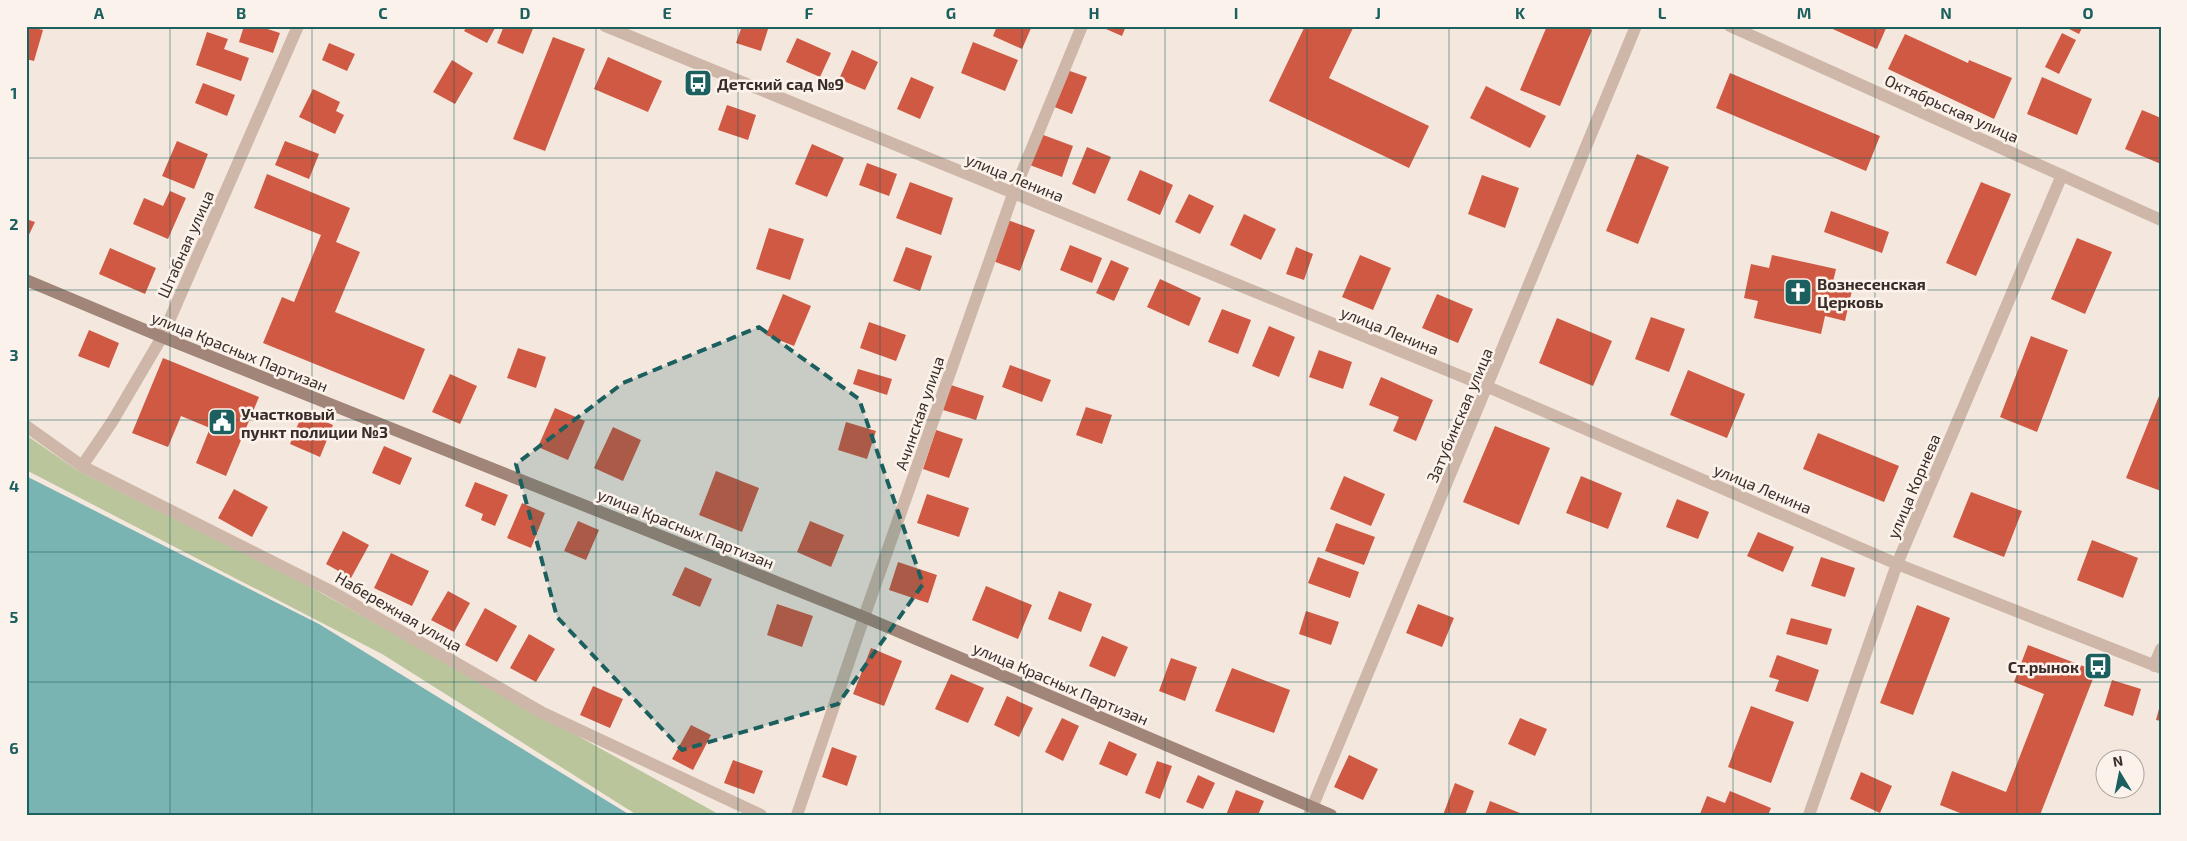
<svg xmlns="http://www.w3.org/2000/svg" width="2187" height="841" viewBox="0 0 2187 841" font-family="'Exo 2',sans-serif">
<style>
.green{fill:#bac59c}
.water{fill:#7ab4b2}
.building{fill:#cf5942}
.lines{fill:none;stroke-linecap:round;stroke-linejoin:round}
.street{stroke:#ceb7a8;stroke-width:12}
.secondary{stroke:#a28579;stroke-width:12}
.marked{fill:#1b605f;fill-opacity:0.2;stroke:#1b605f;stroke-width:4;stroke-dasharray:10 6;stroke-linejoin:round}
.grid{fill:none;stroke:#1b605f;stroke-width:1;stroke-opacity:0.55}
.labels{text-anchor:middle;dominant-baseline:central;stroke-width:5;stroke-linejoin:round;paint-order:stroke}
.poi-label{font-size:16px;font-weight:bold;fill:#3a2d29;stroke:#fbf3eb;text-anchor:start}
.street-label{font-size:16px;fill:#3a2d29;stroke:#fbf3eb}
.neatline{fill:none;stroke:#1b605f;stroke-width:2}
.grid-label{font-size:16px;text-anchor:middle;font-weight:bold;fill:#1b605f}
</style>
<rect width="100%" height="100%" fill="#f4e8de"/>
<path class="green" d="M26,435l51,35 219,109 424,236h-83l-255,-161 -356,-184z"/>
<path class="water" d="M26,476l293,148 311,191h-604z"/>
<path class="building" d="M26,26l17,4 -9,31 -8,-2z
M244,26h14l22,7 -7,20 -34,-11z
M467,26h29l-9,17 -23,-12z
M504,26h30l-11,28 -26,-11z
M742,26h27l-8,25 -25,-8z
M997,26h35l-10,23 -29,-13z
M1099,26h27l-4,10z
M1305,26h49l-25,52 100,48 -20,42 -140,-67z
M1547,26h35l10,4 -32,76 -40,-16z
M1826,26h61l-10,23z
M2068,26h15l-4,8 -12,-6z
M207,32l21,7 -4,10 25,9 -8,23 -45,-16z
M2062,33l14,7 -17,34 -14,-7z
M1905,34l63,29 1,-3 43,18 -18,41 -106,-50z
M553,37l32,12 -40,102 -32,-12z
M797,38l34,15 -11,24 -34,-15z
M973,42l45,18 -13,31 -44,-18z
M329,43l26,11 -8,17 -25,-11z
M852,50l26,12 -13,28 -26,-11z
M608,57l54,24 -14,31 -54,-23z
M452,60l21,13 -18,31 -22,-12z
M1067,70l20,7 -15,37 -20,-8z
M1730,73l150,63 -14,35 -150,-63z
M911,77l23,10 -14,32 -23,-10z
M2042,77l50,22 -15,36 -50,-21z
M203,83l32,12 -8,21 -32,-13z
M1486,86l60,30 -16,32 -60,-30z
M313,89l27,13 -4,9 8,4 -9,19 -36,-17z
M727,105l29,10 -8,25 -30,-10z
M2142,110l19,8v46l-36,-15z
M1038,133l35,13 -11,31 -35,-13z
M177,141l31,13 -14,35 -32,-13z
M285,141l34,13 -10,25 -34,-14z
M812,144l32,14 -17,39 -32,-13z
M1087,147l24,10 -16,37 -23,-10z
M1637,154l32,13 -31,77 -32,-13z
M867,163l30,11 -8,22 -30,-11z
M1140,170l33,15 -13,30 -33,-15z
M267,174l83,34 -14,34 24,10 -25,60 90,37 -21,51 -141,-57 19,-46 12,5 27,-67 -67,-27z
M1482,175l37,13 -14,40 -37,-14z
M910,182l43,16 -12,37 -45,-17z
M1981,182l30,12 -35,82 -30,-13z
M170,191l16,7 -18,41 -35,-15 11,-26 19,8z
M1189,194l25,12 -14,28 -25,-12z
M1831,211l58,21 -7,21 -58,-21z
M1244,214l32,15 -15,31 -31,-15z
M26,219l9,3 -9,19z
M1005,219l30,11 -15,41 -30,-11z
M769,228l35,11 -14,41 -34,-11z
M2077,238l35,14 -27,62 -34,-15z
M1070,245l32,13 -10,25 -32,-13z
M906,247l26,9 -12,35 -27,-10z
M1296,247l17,7 -9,26 -18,-6z
M110,248l46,20 -11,26 -46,-20z
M1360,255l31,13 -18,42 -31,-13z
M1772,255l64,14 -3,13 20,4 -8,35 -20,-5 -4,18 -67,-16 4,-17 -14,-3 7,-34 18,4z
M1111,260l18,8 -15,33 -18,-8z
M1160,279l41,19 -12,28 -42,-19z
M783,294l28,12 -17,40 -28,-11z
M1437,294l36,15 -15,34 -36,-15z
M1222,309l29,11 -13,34 -30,-12z
M1651,317l34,12 -16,43 -34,-13z
M1557,318l55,23 -19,45 -54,-23z
M869,322l37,13 -10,26 -36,-13z
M1269,326l26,11 -16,40 -27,-11z
M89,330l30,13 -10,25 -31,-12z
M2031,336l37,14 -31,82 -37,-15z
M518,348l28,9 -10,31 -29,-10z
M1319,350l33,12 -9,27 -34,-12z
M163,358l96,39 -33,79 -30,-13 14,-35 -29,-12 -13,31 -36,-14z
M1010,365l41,15 -9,22 -40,-15z
M858,369l34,10 -5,16 -34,-11z
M1688,370l57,24 -18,44 -57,-23z
M450,374l27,12 -17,38 -28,-12z
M1381,377l52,23 -17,41 -23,-10 6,-14 -30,-12z
M951,385l33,11 -8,24 -33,-10z
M2161,391v100l-35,-13z
M1086,407l26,8 -10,29 -26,-9z
M555,408l30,13 -17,39 -30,-13z
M303,412l30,13 -13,32 -30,-13z
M846,422l30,9 -9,28 -29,-9z
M1495,426l55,22 -31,77 -56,-23z
M613,427l28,13 -18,41 -29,-13z
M936,430l27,9 -14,39 -26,-9z
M1818,433l81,33 -15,36 -81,-33z
M384,446l28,12 -12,27 -28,-12z
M716,471l43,17 -17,44 -43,-17z
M1344,476l41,18 -14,32 -41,-17z
M1581,476l41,17 -14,36 -42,-16z
M475,482l33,13 -13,31 -14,-6 2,-6 -18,-8z
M234,489l34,18 -16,30 -34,-19z
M1971,492l51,19 -18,46 -51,-20z
M927,494l42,14 -10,29 -42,-14z
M1677,499l32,13 -11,27 -32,-12z
M522,503l23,10 -14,35 -24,-10z
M578,521l21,9 -13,30 -22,-9z
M810,521l34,14 -13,32 -34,-15z
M1336,523l39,14 -11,28 -39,-14z
M343,531l26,14 -18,33 -25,-14z
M1758,532l36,15 -11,25 -36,-16z
M2092,540l46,18 -15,40 -46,-18z
M391,553l38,18 -17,35 -38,-18z
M1318,557l41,15 -9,26 -42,-15z
M1821,557l34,11 -10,29 -34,-11z
M898,562l39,13 -9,28 -39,-13z
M685,567l27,12 -12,28 -28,-12z
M986,586l46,19 -14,34 -46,-19z
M448,591l22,12 -16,29 -23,-12z
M1059,591l33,13 -11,28 -33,-13z
M777,604l36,12 -11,31 -35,-12z
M1418,604l36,14 -12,29 -36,-14z
M1917,605l33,13 -37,97 -33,-12z
M485,608l32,18 -20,36 -32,-17z
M1306,611l33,11 -8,23 -32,-11z
M1791,618l41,11 -5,16 -41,-11z
M529,634l26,15 -19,33 -26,-14z
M1102,636l26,11 -13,30 -26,-11z
M2028,645l68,26 -56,144h-75l-25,-10 12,-34 54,21 38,-98 -30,-12z
M871,648l31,13 -18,45 -31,-12z
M1777,655l42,15 -11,32 -33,-11 4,-11 -10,-3z
M1171,658l26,9 -12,34 -26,-10z
M1232,668l58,22 -16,43 -59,-22z
M951,674l33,14 -16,35 -33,-14z
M2112,680l29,9 -8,27 -29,-10z
M593,686l30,13 -13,29 -30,-13z
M1007,696l26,12 -14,29 -25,-12z
M2160,705h1v16l-5,-1z
M1751,706l43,16 -23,61 -43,-16z
M1062,718l17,8 -16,35 -18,-9z
M1520,718l27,11 -12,27 -27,-12z
M691,725l20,10 -18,35 -21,-11z
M1109,741l28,13 -10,22 -28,-12z
M832,747l25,9 -10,30 -25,-9z
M1349,755l29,14 -15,31 -29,-13z
M733,760l30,11 -9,23 -30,-11z
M1157,761l15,5 -12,33 -15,-6z
M1861,772l31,14 -12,27 -30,-14z
M1198,775l17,8 -12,26 -17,-7z
M1455,783l19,8 -9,24h-22z
M1236,790l28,11 -6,14h-32z
M1730,791l41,17 -3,7 -68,-1 7,-18 18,7z
M1490,801l30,12v2h-35z"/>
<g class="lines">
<path class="street" d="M605,26l883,361 409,177 264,104
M1730,26l431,194
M26,426l56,40 247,124 214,123 218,102
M82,466l30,-44 50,-85 136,-311
M2154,666l7,-17
M797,815l67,-198 149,-423 69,-168
M1309,815l327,-789
M1809,815l88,-251 165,-389"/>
<path class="secondary" d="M26,280l136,57 702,280 467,198"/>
</g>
<path class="marked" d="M759,327l100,72 64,185 -85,120 -156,46 -125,-133 -41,-153 107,-81z"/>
<path class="grid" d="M170,26v789M312,26v789M454,26v789M596,26v789M738,26v789M880,26v789M1022,26v789M1165,26v789M1307,26v789M1449,26v789M1591,26v789M1733,26v789M1875,26v789M2017,26v789M26,158h2135M26,290h2135M26,420h2135M26,552h2135M26,682h2135"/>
<defs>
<symbol id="bus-square" viewBox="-11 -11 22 22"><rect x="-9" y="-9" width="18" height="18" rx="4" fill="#1b605f" stroke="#fbf3eb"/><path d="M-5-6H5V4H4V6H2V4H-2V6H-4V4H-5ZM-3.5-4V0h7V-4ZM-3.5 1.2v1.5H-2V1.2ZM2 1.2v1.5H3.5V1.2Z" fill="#fff"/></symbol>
<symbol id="church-square" viewBox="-11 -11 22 22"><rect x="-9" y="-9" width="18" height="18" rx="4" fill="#1b605f" stroke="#fbf3eb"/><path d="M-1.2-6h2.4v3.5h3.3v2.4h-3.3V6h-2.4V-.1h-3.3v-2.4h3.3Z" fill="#fff"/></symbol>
<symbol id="civic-square" viewBox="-11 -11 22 22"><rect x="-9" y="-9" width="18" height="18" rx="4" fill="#1b605f" stroke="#fbf3eb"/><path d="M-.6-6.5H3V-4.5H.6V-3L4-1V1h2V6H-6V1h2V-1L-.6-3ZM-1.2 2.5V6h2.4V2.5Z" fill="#fff"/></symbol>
</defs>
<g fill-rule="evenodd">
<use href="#bus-square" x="682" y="67" width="32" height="32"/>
<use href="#church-square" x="1782" y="276" width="32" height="32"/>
<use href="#civic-square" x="206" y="406" width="32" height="32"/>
<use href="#bus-square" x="2082" y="650" width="32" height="32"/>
</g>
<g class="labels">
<g class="poi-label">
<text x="717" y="83">Детский сад №9</text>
<text x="1817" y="283">Вознесенская<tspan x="1817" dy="18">Церковь</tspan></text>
<text x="241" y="413">Участковый<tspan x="241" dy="18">пункт полиции №3</tspan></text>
<text x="2079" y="666" text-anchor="end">Ст.рынок</text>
</g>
<g class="street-label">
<text transform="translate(1952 108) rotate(24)">Октябрьская улица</text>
<text transform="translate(1015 177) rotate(22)">улица Ленина</text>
<text transform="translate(185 244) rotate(-66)">Штабная улица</text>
<text transform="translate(1390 330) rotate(22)">улица Ленина</text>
<text transform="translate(240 351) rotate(22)">улица Красных Партизан</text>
<text transform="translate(919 413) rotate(-71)">Ачинская улица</text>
<text transform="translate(1459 415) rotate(-67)">Затубинская улица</text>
<text transform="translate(1913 486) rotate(-67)">улица Корнева</text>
<text transform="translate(1763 488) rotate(23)">улица Ленина</text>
<text transform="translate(686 528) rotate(22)">улица Красных Партизан</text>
<text transform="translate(399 611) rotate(30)">Набережная улица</text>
<text transform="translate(1061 683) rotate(23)">улица Красных Партизан</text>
</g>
</g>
<rect width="2187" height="841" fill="none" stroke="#fbf3eb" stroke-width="55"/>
<g transform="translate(2120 774) rotate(350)"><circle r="24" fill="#fbf3eb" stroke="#aea49d"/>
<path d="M0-4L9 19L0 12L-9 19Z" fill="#1b605f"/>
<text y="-8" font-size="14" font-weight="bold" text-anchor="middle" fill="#3a2d29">N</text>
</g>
<rect x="28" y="28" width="2132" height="786" class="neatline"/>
<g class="grid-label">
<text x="99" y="19">A</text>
<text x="241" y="19">B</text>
<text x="383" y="19">C</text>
<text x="525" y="19">D</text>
<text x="667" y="19">E</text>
<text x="809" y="19">F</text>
<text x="951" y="19">G</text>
<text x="1094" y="19">H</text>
<text x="1236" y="19">I</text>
<text x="1378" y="19">J</text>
<text x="1520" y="19">K</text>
<text x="1662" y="19">L</text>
<text x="1804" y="19">M</text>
<text x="1946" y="19">N</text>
<text x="2088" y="19">O</text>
<text x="14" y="99">1</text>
<text x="14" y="230">2</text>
<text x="14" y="361">3</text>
<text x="14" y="492">4</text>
<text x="14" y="623">5</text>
<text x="14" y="754">6</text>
</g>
</svg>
